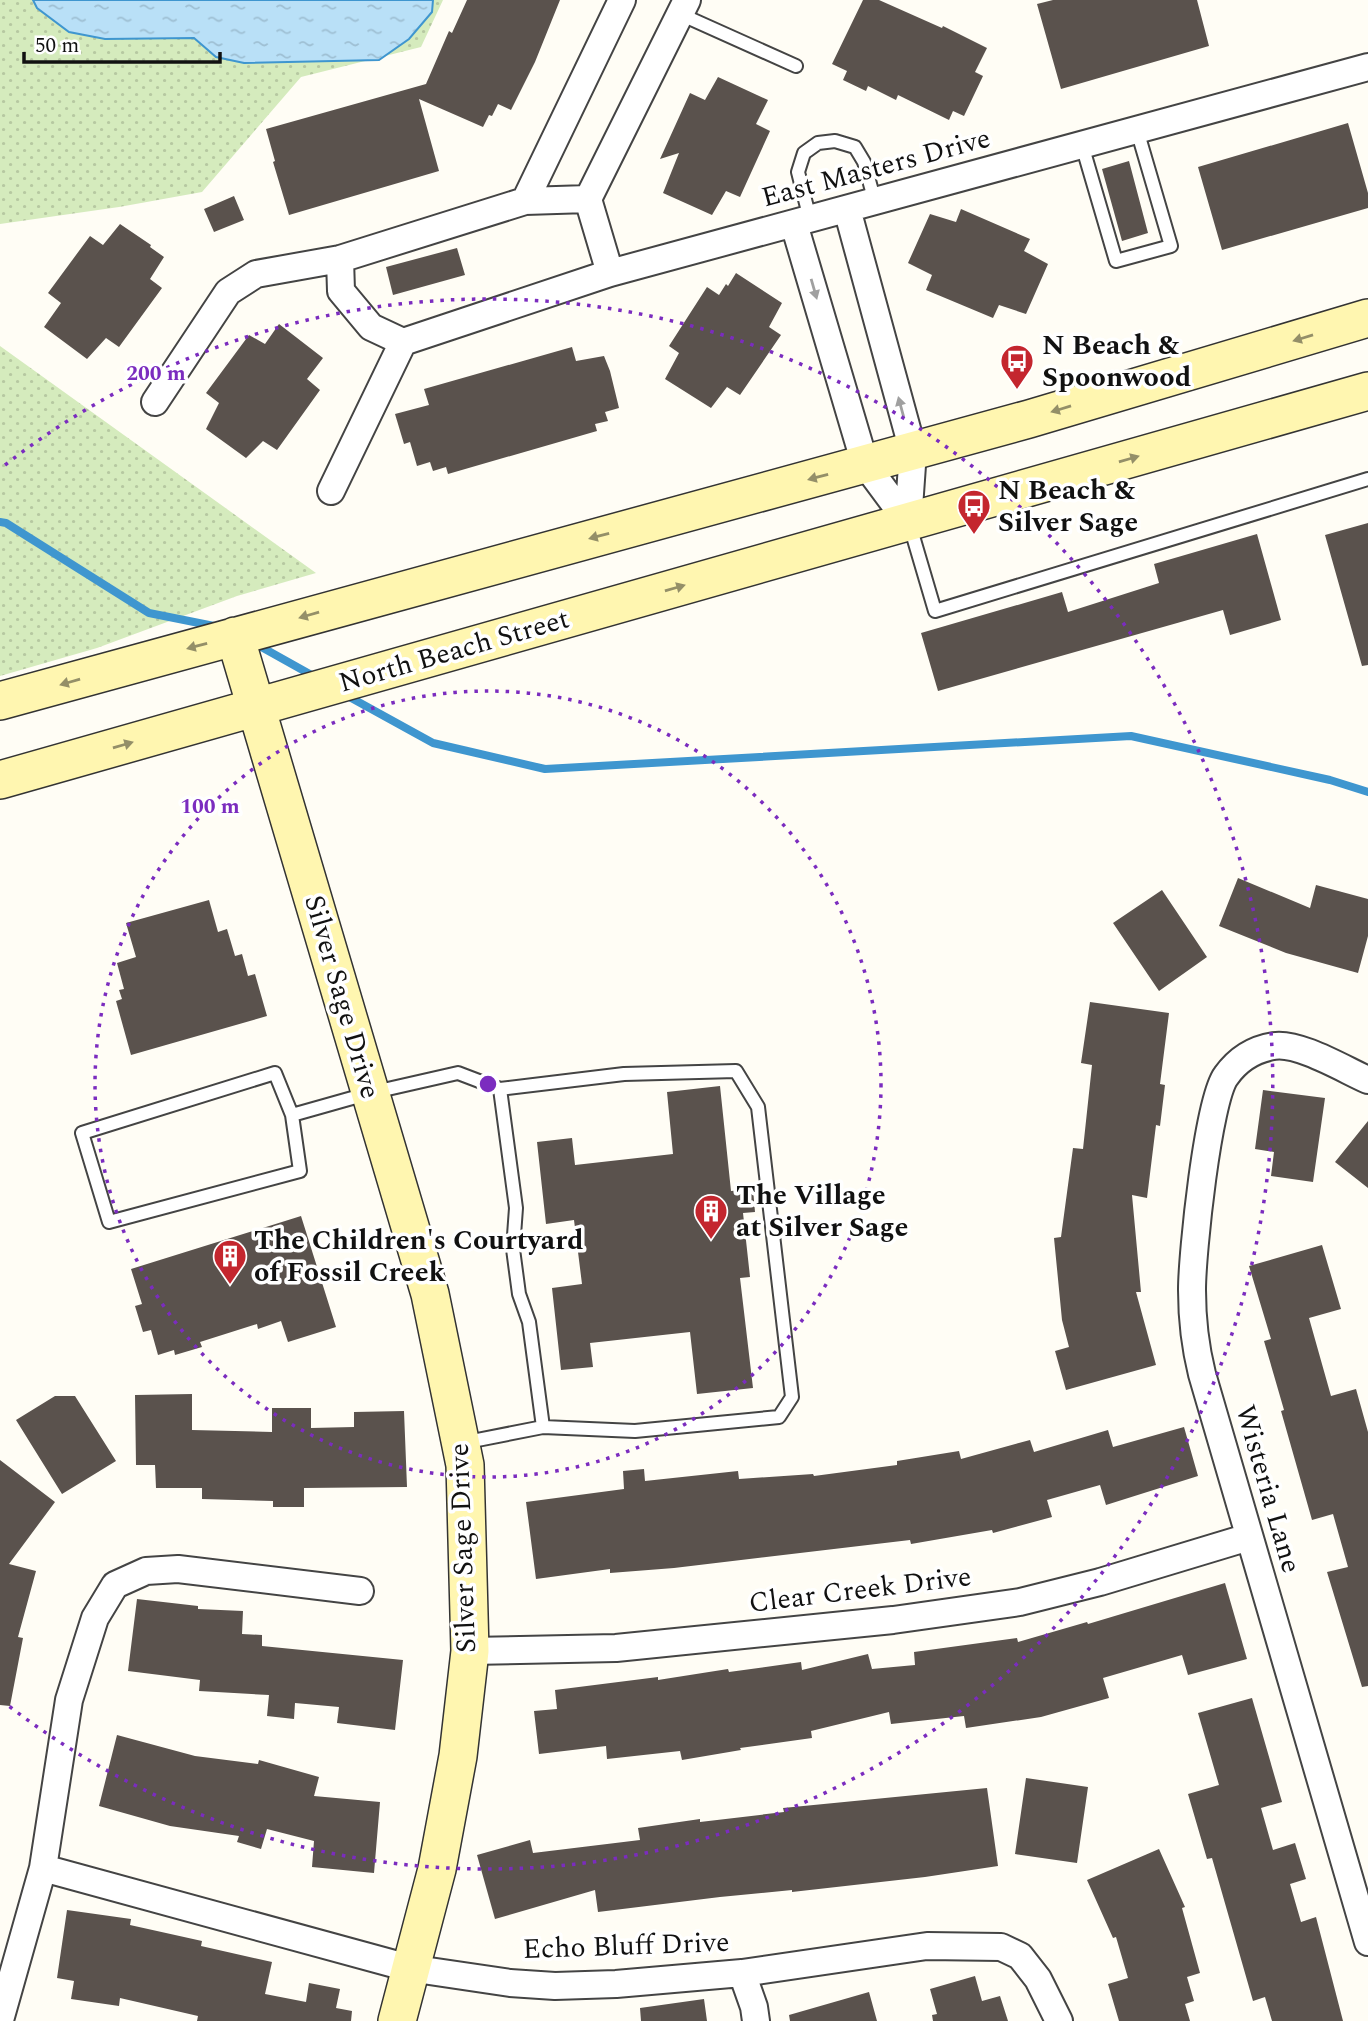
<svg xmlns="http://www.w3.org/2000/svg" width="1368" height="2021" viewBox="0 0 1368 2021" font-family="Spectral,serif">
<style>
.green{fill:url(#green-dots)}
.water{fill:url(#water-ripples);stroke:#3f96cf;stroke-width:2}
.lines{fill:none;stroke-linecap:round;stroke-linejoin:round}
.stream{stroke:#3f96cf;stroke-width:8}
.building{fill:#5a524d}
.lane-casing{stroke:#444;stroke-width:16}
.street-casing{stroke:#444;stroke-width:30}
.secondary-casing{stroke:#333;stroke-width:40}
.lane{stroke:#fff;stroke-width:12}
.street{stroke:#fff;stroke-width:26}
.secondary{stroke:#fff6b0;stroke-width:37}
.oneway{fill:#a0a0a0}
.oneway2{fill:#948f68}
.ring{fill:none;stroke:#7b2cbf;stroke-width:3.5;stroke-dasharray:3.5 7}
.labels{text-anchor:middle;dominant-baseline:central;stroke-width:7;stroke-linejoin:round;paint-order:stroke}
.street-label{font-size:28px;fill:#111;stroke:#fff}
.poi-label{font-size:28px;font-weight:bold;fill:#111;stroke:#fff;text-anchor:start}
.centre{fill:#7b2cbf;stroke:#fff;stroke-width:3.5}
.ring-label{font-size:21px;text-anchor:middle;font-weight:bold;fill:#7b2cbf;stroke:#fff;stroke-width:7;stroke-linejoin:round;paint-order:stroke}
</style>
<defs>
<pattern id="green-dots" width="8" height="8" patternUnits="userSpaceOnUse" patternTransform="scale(1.75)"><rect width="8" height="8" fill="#d5ebbd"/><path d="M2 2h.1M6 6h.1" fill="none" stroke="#b6c8a1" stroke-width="1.8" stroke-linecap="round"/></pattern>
<pattern id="water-ripples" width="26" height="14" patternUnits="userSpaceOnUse" patternTransform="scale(1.75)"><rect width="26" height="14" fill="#b9e0f7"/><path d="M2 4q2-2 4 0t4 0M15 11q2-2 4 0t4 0" fill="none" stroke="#9ebfd3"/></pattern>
</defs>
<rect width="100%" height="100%" fill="#fffdf5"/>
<path class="green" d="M0,0h443l-22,47 -120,30 -99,115 -83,15 -119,17z
M0,346l316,227 -79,23 -140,52 -97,28z"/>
<path class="water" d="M33,0h400l-1,12 -23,27 -30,21 -135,3 -28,-6 -22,-19 -89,1 -36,-7 -32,-24z"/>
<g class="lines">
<path class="stream" d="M0,522l6,1 143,90 70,14
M256,644l59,33
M344,694l89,49 112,26 586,-33 199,44 38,12"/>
</g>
<path class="building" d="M467,0h93l-25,62 -24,48 -13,-6 -6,12 -3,-1 -6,12 -64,-28 20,72 -150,44 -16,-53 2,-1 -9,-32 160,-45 23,-53 3,2z
M863,0h16l63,28 1,-2 44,22 -12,24 8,4 -19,40 -11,-5 -4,9 -51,-25 -2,5 -28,-14 -2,5 -23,-11 4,-9 -15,-7z
M1053,0h144l12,46 -148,43 -24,-85z
M718,77l50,23 -12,24 14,7 -30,66 -14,-6 -14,24 -49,-22 16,-40 -19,6 30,-66 15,7z
M1348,123l20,70v15l-146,42 -24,-83z
M1129,161l19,72 -26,8 -20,-72z
M234,196l10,24 -30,12 -10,-23z
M961,209l69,30 -6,12 24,13 -22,50 -27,-9 -6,13 -67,-28 6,-15 -24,-12 22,-49 26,8z
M120,224l31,21 -1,2 14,10 -14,22 12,9 -43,59 -13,-9 -19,21 -43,-32 17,-24 -13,-10 42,-57 13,9z
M457,248l8,27 -72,20 -7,-28z
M736,273l46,30 -13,24 12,8 -41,60 -13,-8 -16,21 -46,-29 14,-26 -10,-7 38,-59 12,8 7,-11 2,2z
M279,324l44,34 -16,21 13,11 -43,60 -14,-9 -17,17 -40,-29 13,-26 -13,-10 43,-58 16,9z
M572,347l4,14 28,-5 6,15 9,37 -14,4 3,9 -13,3 2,7 -149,43 -2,-7 -13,4 -3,-9 -13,4 -7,-24 -6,2 -9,-30 34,-9 -5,-16z
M1368,523v142l-6,1 -37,-131z
M1257,534l24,86 -51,15 -7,-25 -285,81 -17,-58 141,-41 6,20 91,-29 -5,-19z
M1238,878l72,30 6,-23 52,14v37l-10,37 -72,-20 -67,-27z
M1162,890l45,67 -48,34 -46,-68z
M209,900l9,32 9,-3 8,27 7,-2 6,22 7,-2 12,42 -136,39 -15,-54 6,-2 -3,-9 5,-1 -7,-26 19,-6 -10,-34z
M1090,1002l79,11 -9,71 5,1 -5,41 -4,-1 -9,73 -15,-3 9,97h-5l20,73 -90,25 -11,-39 14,-4 -7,-27 -8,-82 7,-1 12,-89 10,1 9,-84 -11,-2z
M720,1086l11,105 22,-2 2,23 -12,1 7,64 -10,1 13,110 -56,6 -7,-62 -100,11 3,24 -32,3 -9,-82 30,-4 -8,-64 -28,4 -9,-82 35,-4 3,27 98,-11 -6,-62z
M1263,1090l62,8 -12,84 -42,-6 3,-24 -19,-3z
M1368,1121v67l-33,-26z
M301,1216l35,111 -48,15 -7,-21 -23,8 -1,-5 -57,18 2,5 -27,8 -1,-5 -16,5 -7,-25 -8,2 -8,-26 7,-2 -11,-35z
M1322,1245l19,64 -32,9 22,78 25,-7 12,43v254l-6,1 -35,-115 21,-5 -15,-53 -21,6 -31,-109 3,-1 -20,-69 7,-2 -22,-73z
M192,1394v36l80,2v-24h39v20l43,-1v-15l50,-1 3,76 -103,1v19h-31v-6l-71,-2v-11h-46l-1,-23h-19l-1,-70z
M55,1396h20l41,65 -54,33 -46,-74z
M1184,1427l14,49 -92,29 -6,-20 -53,15 5,17 -59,16 -1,-3 -81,14 -1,-4 -236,28 -64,5v-4l-74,10 -10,-77 98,-13 -1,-18 21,-2 1,12 93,-10 1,8 74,-5 1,2 83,-11v-4l62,-10 2,8 69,-19 4,12 74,-22 5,17z
M0,1460l55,42 -46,62 27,7 -18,66 5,1 -13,68 -10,-1z
M1225,1583l22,76 -59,16 -6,-20 -79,23 6,20 -68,19 -75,11 -2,-12 -73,8 -2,-12 -78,19 1,7 -72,10 1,2 -59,10 -2,-9 -73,8 -1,-13 -67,8 -5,-43 23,-2 -2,-19 103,-13v3l70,-11 1,3 72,-10 1,8 66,-16 4,15 43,-4 -1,-13 103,-14 1,4 69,-20 1,2z
M137,1599l61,7v3l45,2 -1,23 20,1v11l141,14 -8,70 -58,-7 2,-16 -44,-4 -1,16 -27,-3 2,-21 -70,-4 1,-11 -72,-9z
M1252,1698l30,104 -21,6 12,42 22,-7 11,36 -16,5 11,38 15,-5 27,104h-71l-7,-24 -12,4 -41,-143 -5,1 -19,-65 31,-9 -21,-72z
M117,1735l78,21 63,8 1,-4 60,17 -5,19 66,6 -6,71 -62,-6 2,-26 -47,-12 -6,20 -24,-7 2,-6 -69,-10 -71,-20z
M1026,1778l62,9 -11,76 -62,-9z
M987,1788l11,78 -73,11 -133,15v-2l-72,7 -122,15 -3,-22 -100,29 -18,-64 53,-15 3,13 107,-13 -2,-12 62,-9v3l84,-10 -1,-4z
M1159,1849l26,58 -3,1 18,65 -13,4 7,24 -9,3 5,17h-71l-11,-37 20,-6 -12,-41 -3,1 -26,-58z
M67,1910l64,9 -1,6 72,16 -1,5 71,16 -7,32 41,8 3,-19 31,6 -4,19 16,3 -1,10h-154l1,-5 -78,-18 -1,8 -48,-7 3,-18 -17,-3z
M975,1976l7,25 18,-5 8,25h-75l-1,-6 5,-1 -7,-25z
M869,1992l8,29h-87l-1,-6z
M704,1999l3,22h-66l-1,-13z"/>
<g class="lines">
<defs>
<path id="lane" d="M680,14l116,52
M1082,145l34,116 55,-15 -34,-116
M810,219l-12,-47 6,-19 14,-10 17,-2 20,6 9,15 11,40
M910,526l25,85 433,-132
M500,1089l124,-15 112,-3 22,36 34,290 -13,20 -144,14 -92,-4
M292,1115l8,56 -191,51 -27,-89 193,-60 17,42 78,-22 88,-20 42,16 16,119 -3,41 6,45 10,28 14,105 -81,16"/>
<path id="street" d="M525,201l97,-201
M847,209l66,242 -5,71
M794,224l71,240 43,58
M340,259l1,32 30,36 32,15 207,-69 758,-206
M610,273l-22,-74 99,-199
M155,402l73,-110 28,-18 84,-15 185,-58 63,-2
M331,491l72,-149
M1368,1080c-23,-10 -69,-38 -94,-34 -19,3 -36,13 -48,30 -18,24 -34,178 -34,214 0,29 3,56 10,84l166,568
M470,1651l146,-3 277,-28 127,-18 80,-20 149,-45
M43,1868l366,100 101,15 45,3 61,-2 126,-11 185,-27 74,1 19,9 18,23 21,42
M742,1973l12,34 2,14
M0,2020l43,-152 26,-168 26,-82 20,-33 31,-14 32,-2 182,22"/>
<path id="secondary" d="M235,636l195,658 35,171 5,186 -12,105 -21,113 -40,152
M0,701l1029,-282 339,-101
M0,780l1368,-389"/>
</defs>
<use href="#lane" class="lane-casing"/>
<use href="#street" class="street-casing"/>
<use href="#secondary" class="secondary-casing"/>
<use href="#lane" class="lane"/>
<use href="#street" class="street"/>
<use href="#secondary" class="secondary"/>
</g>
<defs><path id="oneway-solid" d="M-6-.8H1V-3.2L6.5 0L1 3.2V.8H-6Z" transform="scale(1.75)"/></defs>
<g class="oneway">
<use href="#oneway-solid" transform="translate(814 289) rotate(74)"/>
<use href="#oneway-solid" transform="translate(901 407) rotate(-105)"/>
</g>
<g class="oneway2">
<use href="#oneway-solid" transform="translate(1303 338) rotate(163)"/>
<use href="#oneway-solid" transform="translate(1061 409) rotate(163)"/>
<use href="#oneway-solid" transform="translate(1129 459) rotate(-16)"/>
<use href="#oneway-solid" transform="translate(818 477) rotate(165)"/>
<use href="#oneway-solid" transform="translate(599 536) rotate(165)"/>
<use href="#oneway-solid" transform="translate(675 588) rotate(-16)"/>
<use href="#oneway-solid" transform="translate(309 615) rotate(164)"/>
<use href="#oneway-solid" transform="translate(197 646) rotate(165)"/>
<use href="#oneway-solid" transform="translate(70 682) rotate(164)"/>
<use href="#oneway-solid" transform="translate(123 745) rotate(-16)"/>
</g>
<g class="ring">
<circle cx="488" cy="1084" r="393"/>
<path d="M5 465A785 785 0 1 1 5 1703"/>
</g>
<defs>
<symbol id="bus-pin" viewBox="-11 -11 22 30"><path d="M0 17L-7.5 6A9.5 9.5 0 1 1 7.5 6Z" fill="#c4262e" stroke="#fff"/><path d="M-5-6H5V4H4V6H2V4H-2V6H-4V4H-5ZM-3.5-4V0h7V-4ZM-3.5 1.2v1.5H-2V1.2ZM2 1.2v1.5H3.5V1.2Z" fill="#fff"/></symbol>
<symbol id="building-pin" viewBox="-11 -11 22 30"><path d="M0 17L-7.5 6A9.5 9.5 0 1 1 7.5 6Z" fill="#c4262e" stroke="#fff"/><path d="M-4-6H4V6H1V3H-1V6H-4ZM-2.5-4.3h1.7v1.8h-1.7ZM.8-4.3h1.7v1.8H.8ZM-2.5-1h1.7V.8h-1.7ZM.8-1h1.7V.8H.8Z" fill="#fff"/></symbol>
</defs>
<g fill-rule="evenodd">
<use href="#bus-pin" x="998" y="342" width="38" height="52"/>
<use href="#bus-pin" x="955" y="487" width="38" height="52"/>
<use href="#building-pin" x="692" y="1192" width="38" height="52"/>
<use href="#building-pin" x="211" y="1237" width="38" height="52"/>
</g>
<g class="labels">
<g class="street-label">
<text transform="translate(876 168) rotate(-15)">East Masters Drive</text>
<text transform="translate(454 651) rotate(-16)">North Beach Street</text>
<text transform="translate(342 997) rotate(74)">Silver Sage Drive</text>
<text transform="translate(1268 1489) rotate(74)">Wisteria Lane</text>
<text transform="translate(463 1548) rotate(-92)">Silver Sage Drive</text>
<text transform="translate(860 1590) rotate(-7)">Clear Creek Drive</text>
<text transform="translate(626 1946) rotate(-2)">Echo Bluff Drive</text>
</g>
<g class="poi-label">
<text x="1042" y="345">N Beach &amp;<tspan x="1042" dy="32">Spoonwood</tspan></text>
<text x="998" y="490">N Beach &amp;<tspan x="998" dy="32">Silver Sage</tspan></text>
<text x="736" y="1195">The Village<tspan x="736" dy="32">at Silver Sage</tspan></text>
<text x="254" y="1240">The Children's Courtyard<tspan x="254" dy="32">of Fossil Creek</tspan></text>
</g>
</g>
<circle cx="488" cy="1084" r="10" class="centre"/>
<g class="ring-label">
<text x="156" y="380">200 m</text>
<text x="210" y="813">100 m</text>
</g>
<path d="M24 52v10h196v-10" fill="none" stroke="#111111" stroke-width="3.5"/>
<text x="35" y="52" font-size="21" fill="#111111" stroke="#ffffff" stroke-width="5" paint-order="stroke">50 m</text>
</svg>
